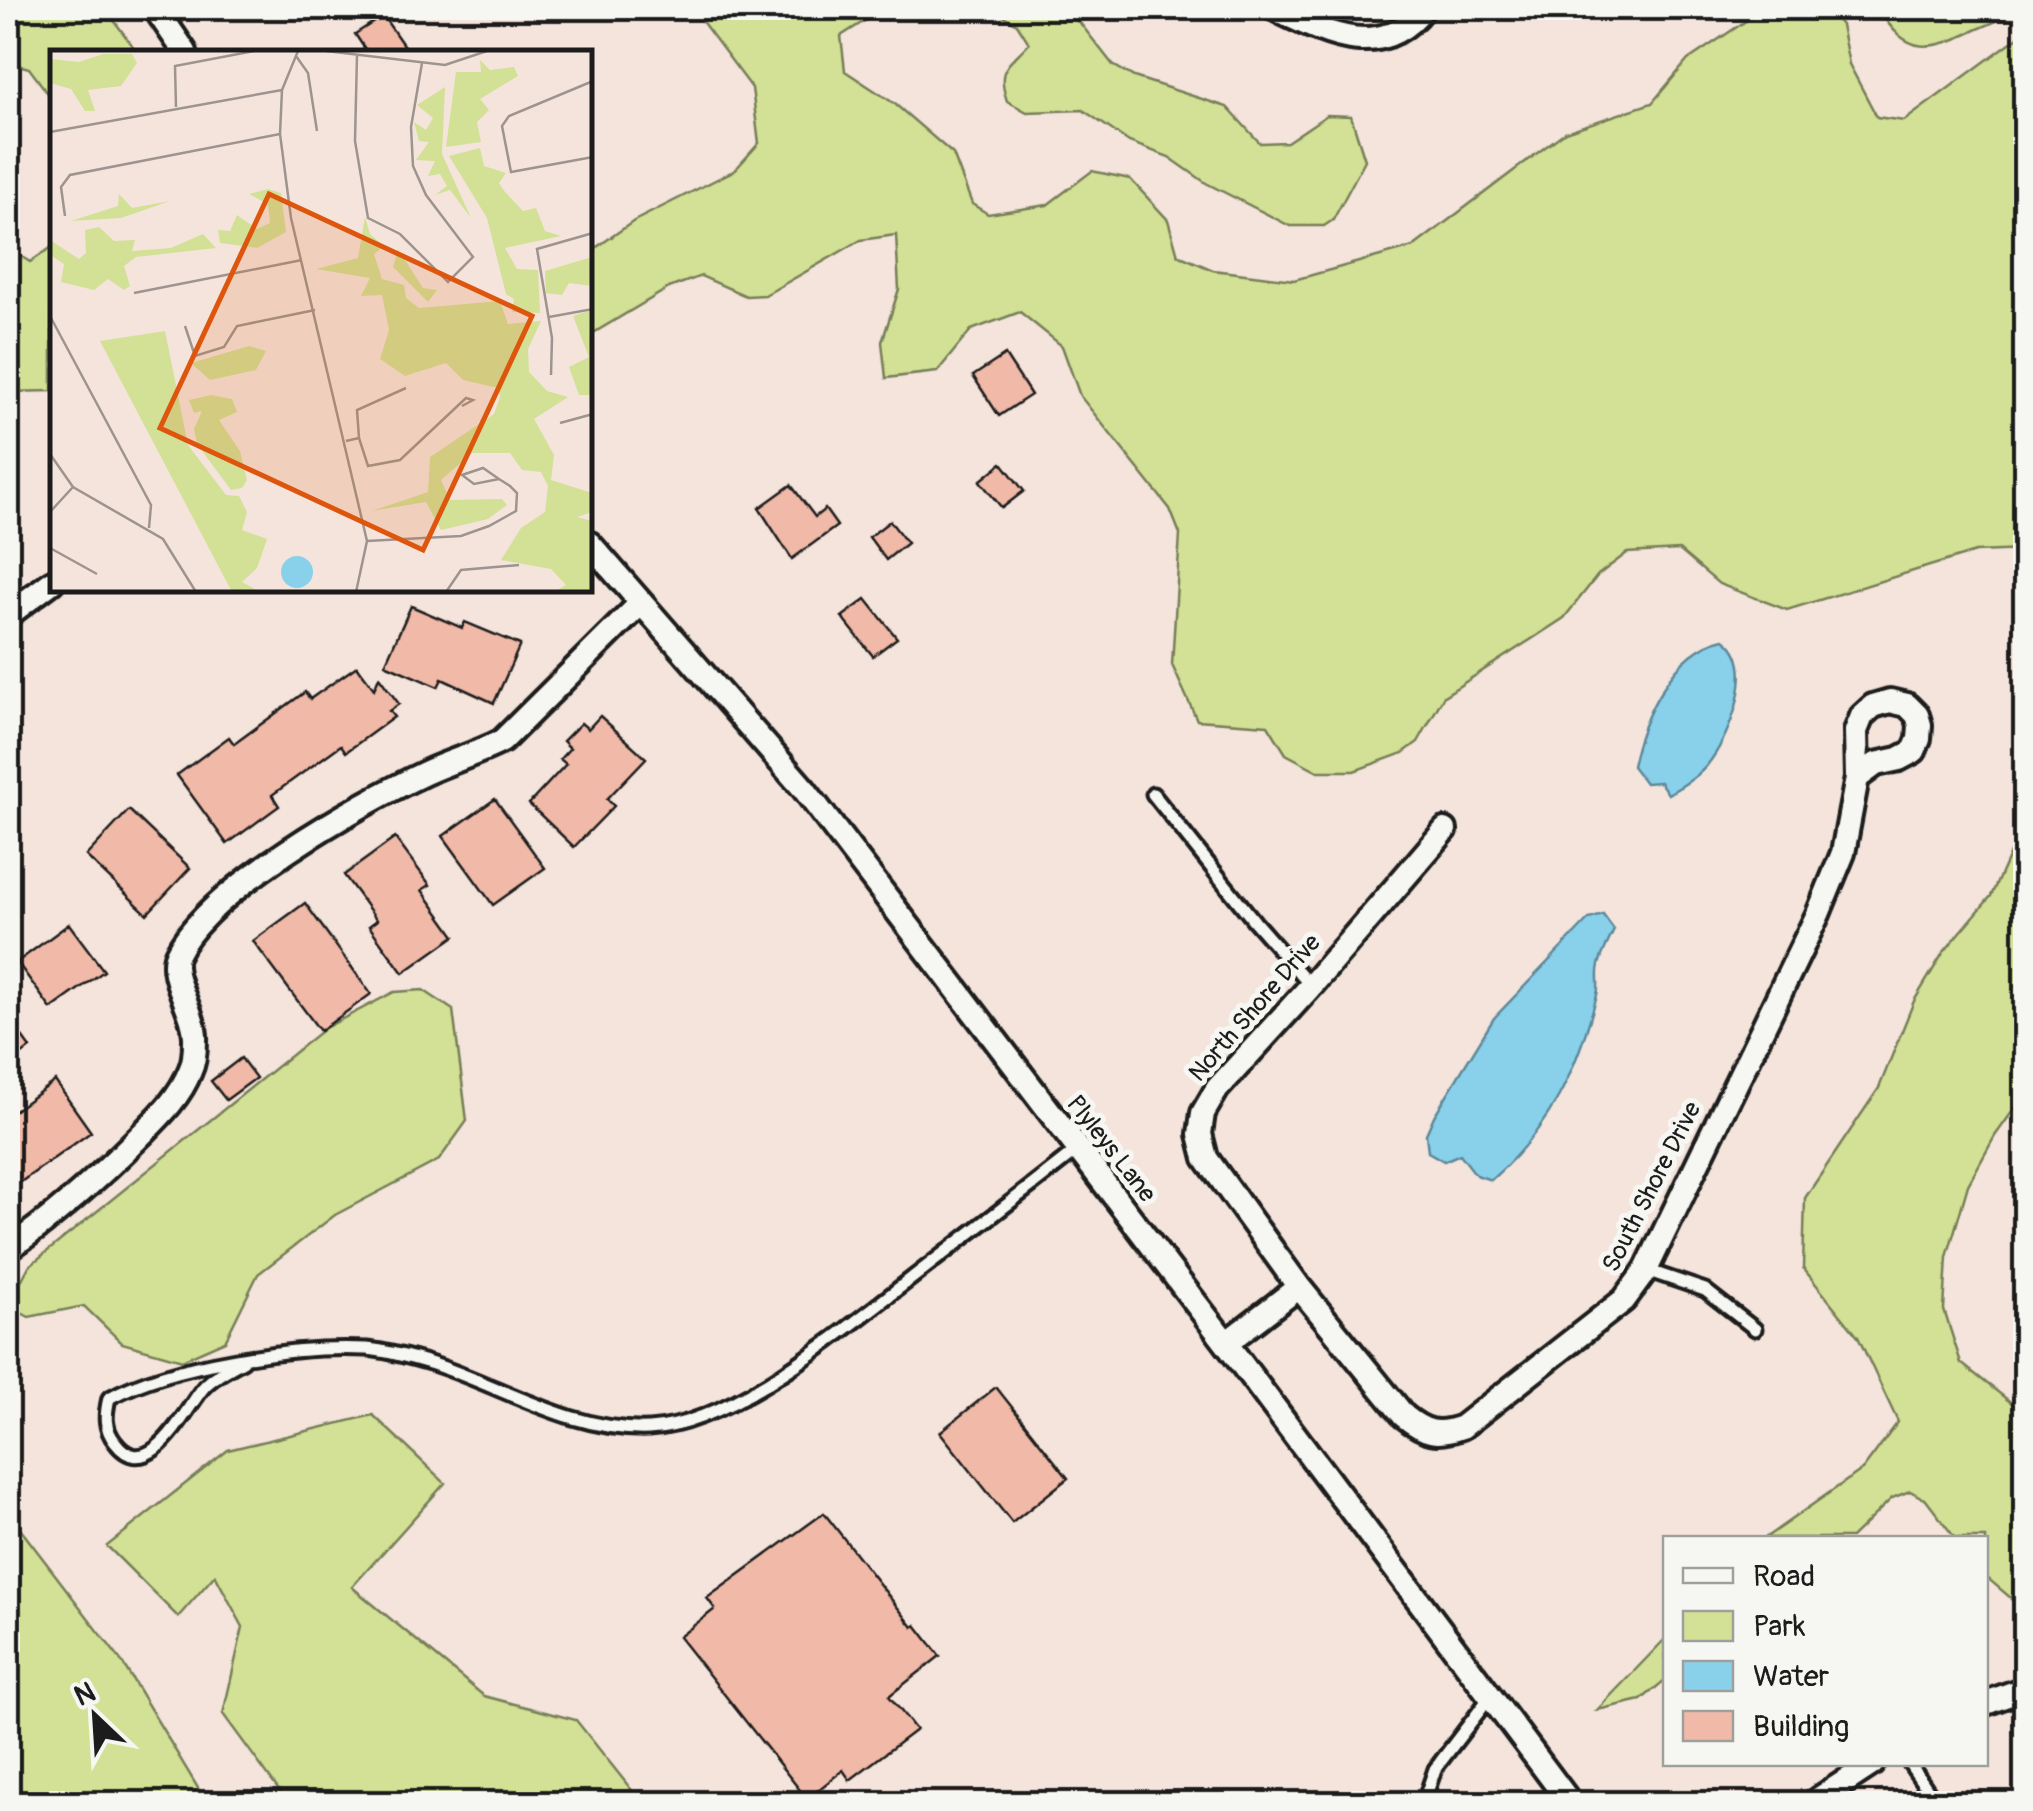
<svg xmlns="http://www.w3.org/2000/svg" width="2033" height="1811" viewBox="0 0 2033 1811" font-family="Pangolin,sans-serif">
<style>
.green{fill:#d2e195;stroke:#777e58;stroke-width:2.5}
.water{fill:#89d0ea;stroke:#5d8898;stroke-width:2.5}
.building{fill:#f1b9a7;stroke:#1c1c1c;stroke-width:2.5}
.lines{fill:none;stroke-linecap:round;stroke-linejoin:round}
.lane-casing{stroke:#1c1c1c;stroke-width:19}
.street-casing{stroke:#1c1c1c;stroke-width:30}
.lane{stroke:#f6f6f2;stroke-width:11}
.street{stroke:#f6f6f2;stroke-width:22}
.labels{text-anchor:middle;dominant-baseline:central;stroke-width:10;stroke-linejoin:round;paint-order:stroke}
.street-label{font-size:25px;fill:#1c1c1c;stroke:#f6f6f2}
.inset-road{fill:none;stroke:#9e948f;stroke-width:2.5}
.view{fill:#de560d;fill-opacity:0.15;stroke:#de560d;stroke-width:5}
.inset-edge{fill:none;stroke:#1c1c1c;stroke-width:5}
</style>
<rect width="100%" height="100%" fill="#f4e4dc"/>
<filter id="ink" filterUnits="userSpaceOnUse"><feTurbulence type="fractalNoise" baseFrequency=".01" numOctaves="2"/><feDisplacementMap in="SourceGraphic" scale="20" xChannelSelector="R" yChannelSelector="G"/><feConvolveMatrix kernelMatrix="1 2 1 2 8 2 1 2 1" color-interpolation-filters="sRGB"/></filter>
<g filter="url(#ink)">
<path class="green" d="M8,8h97l32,44h-85v47l-23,-31 -21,-6z
M692,8h193l-44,28 4,35 50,33 58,50 19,50 16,10 59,-9 45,-34 38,8 38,41 10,35 35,15 81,10 119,-33 152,-115 87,-29 36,-43 77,-52h61l15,17 8,39 28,53 27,4 121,-89v518l-50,2 -188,58 -68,-26 -40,-34 -52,3 -29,22 -34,43 -120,78 -26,46 -15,11 -49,18h-36l-32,-17 -18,-29 -71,-5 -25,-55 8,-131 -10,-25 -90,-113 -18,-50 -42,-34 -49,18 -34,42 -51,6 -4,-36 17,-53 -3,-54 -35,5 -96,55 -19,1 -45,-20 -32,12 -79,47v-83l44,-31 101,-51 24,-27 -7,-55z
M990,8h63l27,15 33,42 21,12 93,30 33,36 27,-1 40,-27 24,1 14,44 -32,60 -9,6h-34l-84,-43 -37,-26 -40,-15 -46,-32 -56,2 -20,-11c-11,-33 0,-34 22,-58l-12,-19z
M1878,8h143c-13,9 -29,15 -43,21 -48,23 -71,28 -100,-21z
M52,247v144l-44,1v-144l22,14z
M2025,819v275l-30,42 -27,49 -21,72 -3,53 17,53 57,45 7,1v201l-39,-33v-39h-31l-29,-38 -16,-9 -18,7 -41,40h-86l98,-69 35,-47 -40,-85 -55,-69 2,-70 74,-110 35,-87 29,-48 48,-57z
M423,990l30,20 14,111 -28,39 -104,55 -77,59 -33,67 -43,19 -60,-17 -38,-37 -55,11 -21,-11 21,-40 296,-238 69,-36z
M373,1415l72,68 -93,104 132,109 92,24 66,83h-354l-65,-89 20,-87 -28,-52 -37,42 -71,-71 121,-96z
M8,1513l114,149 85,141h-199z
M1665,1639v41l-24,20 -44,10z"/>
<path class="water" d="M1724,639c35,24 7,93 -13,121 -10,15 -27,25 -43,34l-8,-12 -15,1 -13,-17c10,-47 40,-116 92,-127z
M1603,915l11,15c-5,11 -12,23 -15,35 -3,10 1,20 -2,30 -21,77 -46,132 -106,185l-15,-5 -16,-21 -16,7 -16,-9 -2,-18 8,-18 60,-98 95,-99z"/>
<path class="building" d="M383,16l25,36h-41l-12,-18z
M1005,355l26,40 -32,21 -26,-40z
M1002,463l22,28 -22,17 -22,-27z
M791,485l24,32 10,-8 12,17 -45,33 -33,-51z
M890,521l17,22 -21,17 -17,-23z
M866,599l31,39 -24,18 -31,-39z
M411,606l51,22 3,-6 55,23 -26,58 -52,-24 -4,8 -53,-23z
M357,666l17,23 5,-12 20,27 -10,7 5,6 -48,35 -5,-7 -69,50 7,11 -52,38 -50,-69 52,-38 5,7 71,-52 5,7z
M600,716l46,42 -39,41 7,7 -40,41 -45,-43 37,-40 -6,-5 10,-11 -7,-7 18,-18 7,6z
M495,799l50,69 -52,37 -50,-69z
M129,810l61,58 -43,46 -61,-58z
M395,838l35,47 -8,5 33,46 -52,37 -34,-47 8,-6 -33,-45z
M305,903l66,91 -51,37 -67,-90z
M69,924l35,47 -53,38 -34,-47z
M8,1017l22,31 -22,17z
M241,1058l15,20 -30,22 -15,-19z
M55,1081l36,51 -83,59v-76z
M996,1387l72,91 -56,45 -72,-91z
M824,1513l89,114 3,-2 24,31 -51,40 27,34 -66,50 -7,-10 -36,29 -128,-162 36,-28 -8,-11z"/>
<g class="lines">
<defs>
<path id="lane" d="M1153,794l102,128 56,64
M1646,1270l59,20 50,39
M243,1361c-13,7 -29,15 -39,26 -17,19 -55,101 -89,55 -11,-14 -10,-27 -6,-44 62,-34 187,-53 258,-49 21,2 46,9 66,15 71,23 140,68 216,65 81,-4 191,-96 254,-144 58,-45 116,-89 174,-135
M1910,1764l27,40
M1423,1804l12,-35 55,-72"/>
<path id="street" d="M155,8l30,44
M1273,8c50,24 107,56 150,0
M590,544l214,245 422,554 345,461
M8,615l44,-33
M8,1249c48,-33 90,-71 132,-113 19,-19 40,-39 50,-65 4,-8 5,-20 5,-30 2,-27 -28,-65 -18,-87 30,-64 184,-151 248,-181 26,-12 52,-19 77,-32l138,-137
M1299,1287l-93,-129 -6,-24 3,-21 14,-24 94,-103 134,-156
M1226,1343l73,-56 105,129c21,17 33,20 58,11l162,-127 22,-30 172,-356 25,-61 14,-75 -1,-47 6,-15 11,-10 17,-5 17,4 10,10 3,10 -1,14 -5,12 -15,8 -23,5 -19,14
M1986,1703l40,-15
M1811,1804l61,-40"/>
</defs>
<use href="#lane" class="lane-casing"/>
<use href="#street" class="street-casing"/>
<use href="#lane" class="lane"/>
<use href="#street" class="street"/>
</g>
</g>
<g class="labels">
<g class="street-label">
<text transform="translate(1255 1008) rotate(-49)">North Shore Drive</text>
<text transform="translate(1111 1149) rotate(52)">Plyleys Lane</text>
<text transform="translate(1652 1187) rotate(-63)">South Shore Drive</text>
</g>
</g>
<g transform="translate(50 50)">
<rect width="542" height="542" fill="#f4e4dc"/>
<path d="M53,4h29l5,9 -16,23 -33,4 7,21h-10l-14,-22 -21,-6v-24l29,3zM430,10l10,10 24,-3 4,9 -38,23 9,11 -12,12 4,20 -35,5 10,-75h25zM395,37l-3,67 29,64 -21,-28 -15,5 12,-9 -7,-12 -12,2 7,-15 -19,-1 13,-18 -10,-1 -5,-19 12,8 7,-12 -16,-13zM430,98l4,18 22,7 -7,10 6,9 18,19 13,-3 9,23 16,5 -56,12 12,21 21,1 2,43 -28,-1 2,-13 -8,-5 -19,-76 -38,-62zM218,139l13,4 5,39 -29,16 -37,-5 -2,-13 12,1 7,-16 20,14 13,-6 -2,-19 -19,-10zM69,144l13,14 38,-7 -49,17 -50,3 47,-15zM315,167l5,17 14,12 -10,8 8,25 22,6 2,13 13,10 81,-7 8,23 33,-3 -13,28 1,23 18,19 21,6 -34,22 20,36 -3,25 41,13v19l-15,5 15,4v71h-38l12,-7 -15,-16 -50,-9 20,-32 24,-16 3,-26 -7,-14 -19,-2 -12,-17h-38l-31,27 9,20 52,-1 5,6 -19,14 -47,11 -15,-28 -54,9 56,-19 2,-35 64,-43 6,-17 -2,-9 -35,-8 -17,-17 -41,13 -25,-17 9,-29 -7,-35 -21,1 9,-18 -54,-9 42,-11zM49,177l15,14 21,-1 -3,11 39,-3 32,-14 13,14 -80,9 -12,9 6,20 -6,4 -16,-11 -14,11 -33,-8 3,-18 -14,-9v-15l29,19 7,-6 -1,-23zM348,199l25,39 14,2 -9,12 -35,-35zM542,207v29l-23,-3 -7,12 -16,-2 -1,-22zM539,261l3,84h-13l-10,-28 20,-10 -16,-41zM115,281l23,114 38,50 13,1 8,16 -5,18 25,9 -10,29 -15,14 18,10h-28l-132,-251zM199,296l17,5 -10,19 -46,10 -19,-17zM161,345l21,4 5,13 -18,8 21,31 7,29 -5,8 -11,2 -34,-46 -3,-15 8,-18 -8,2 -5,-13z" fill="#d2e195"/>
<path d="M231 522a16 16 0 1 1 32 0a16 16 0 1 1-32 0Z" fill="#89d0ea"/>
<path class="inset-road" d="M248,1l-16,39 -2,44 11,84 76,323 -11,51M276,1l119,14 42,-14M307,5l-2,86 13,77 32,16 48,48 25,-25 -47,-62 -13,-29 -2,-39 11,-64M246,6l12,17 9,58M543,31l-84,35 -7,10 9,46 82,-15M126,57l-1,-41 79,-15M0,82l232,-42M15,166l-4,-29 9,-12 210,-41M84,243l168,-33M0,266l101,189 -2,23M499,267l44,-8M135,276l10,30 29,-9 13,-21 78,-16M501,325l1,-37 -15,-89 56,-16M510,373l33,-9M309,388l-2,-28 49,-22M296,391l13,-3 9,28 32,-6 66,-62 7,2 -11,6M0,404l23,33 90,52 33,53M0,462l23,-25M317,491l94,-5 28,-10 27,-15 1,-18 -7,-7 -11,-7 -16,-11 -21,7 12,9 25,-5M0,498l47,26M396,542l15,-22 58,-5"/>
<path class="view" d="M219,144l263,122 -109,234 -263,-122z"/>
<rect width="542" height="542" class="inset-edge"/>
</g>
<rect width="2033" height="1811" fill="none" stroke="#f6f6f2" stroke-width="40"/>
<rect x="20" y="20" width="1993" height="1771" fill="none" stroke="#1c1c1c" stroke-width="4" filter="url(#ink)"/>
<rect x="1663" y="1536" width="325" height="230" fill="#f6f6f2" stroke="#9f9f9c" stroke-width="2.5"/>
<rect x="1683" y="1568" width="50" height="15" fill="#f6f6f2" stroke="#9f9f9c" stroke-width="2.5"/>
<text x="1753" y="1586" font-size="30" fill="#1c1c1c">Road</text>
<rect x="1683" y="1611" width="50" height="30" fill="#d2e195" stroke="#9f9f9c" stroke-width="2.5"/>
<text x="1753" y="1636" font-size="30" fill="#1c1c1c">Park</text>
<rect x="1683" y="1661" width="50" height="30" fill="#89d0ea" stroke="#9f9f9c" stroke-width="2.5"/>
<text x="1753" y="1686" font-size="30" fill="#1c1c1c">Water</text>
<rect x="1683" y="1711" width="50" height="30" fill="#f1b9a7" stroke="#9f9f9c" stroke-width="2.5"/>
<text x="1753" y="1736" font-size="30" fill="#1c1c1c">Building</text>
<g transform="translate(95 1716) rotate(335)" stroke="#f6f6f2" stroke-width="8" paint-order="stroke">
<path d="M0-8L18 38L0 25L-18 38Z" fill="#1c1c1c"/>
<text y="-15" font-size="28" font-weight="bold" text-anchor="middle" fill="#1c1c1c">N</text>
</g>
</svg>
